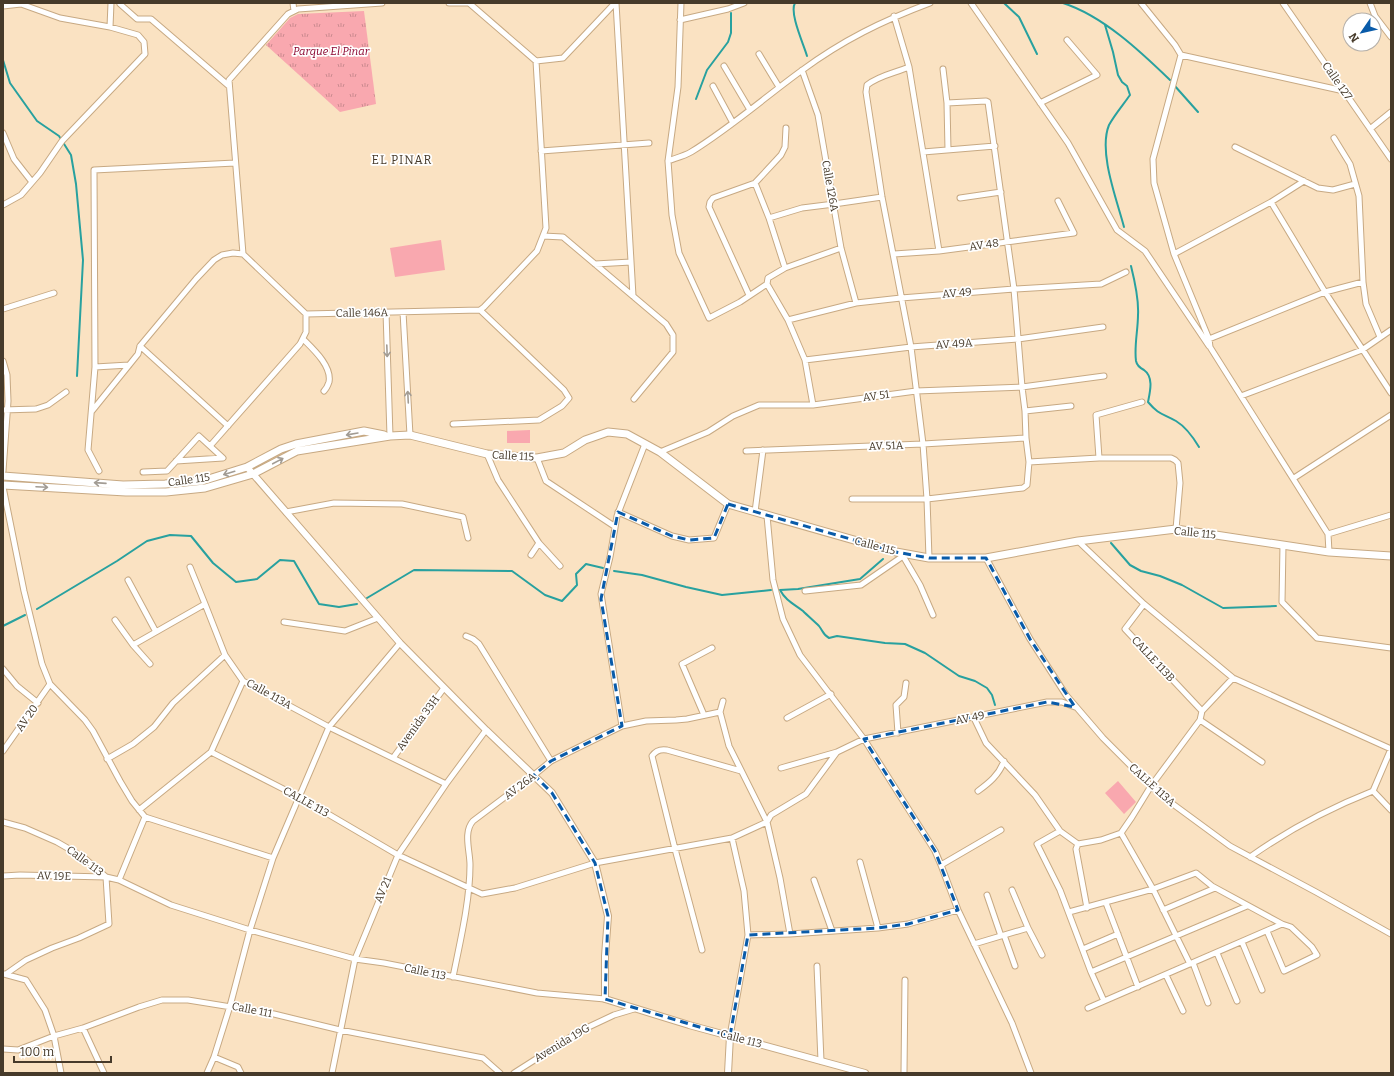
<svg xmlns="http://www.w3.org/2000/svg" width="1394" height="1076" viewBox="0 0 1394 1076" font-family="Bitter,serif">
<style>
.park{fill:url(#park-tufts)}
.pitch{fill:#f9a8af}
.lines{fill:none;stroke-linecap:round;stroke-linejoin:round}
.stream{stroke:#28a19f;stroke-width:2}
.minor-casing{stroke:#c7a983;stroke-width:7}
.tertiary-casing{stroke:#c7a983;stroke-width:8}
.secondary-casing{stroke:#c7a983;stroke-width:9}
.minor{stroke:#fff;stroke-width:5}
.tertiary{stroke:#fff;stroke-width:6}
.secondary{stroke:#fff;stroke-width:7}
.oneway{stroke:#a29c94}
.marked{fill:none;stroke:#095ba9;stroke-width:3;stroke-dasharray:8 5;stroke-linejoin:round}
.labels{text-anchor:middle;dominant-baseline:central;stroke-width:3.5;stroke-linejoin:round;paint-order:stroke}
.park-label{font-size:11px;font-style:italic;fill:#89022d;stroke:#fff}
.street-label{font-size:11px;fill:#463a2a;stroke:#fff}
.neighbourhood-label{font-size:12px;letter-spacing:1px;fill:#463a2a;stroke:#fff}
</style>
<defs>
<pattern id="park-tufts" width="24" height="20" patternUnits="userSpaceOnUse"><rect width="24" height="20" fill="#f9a8af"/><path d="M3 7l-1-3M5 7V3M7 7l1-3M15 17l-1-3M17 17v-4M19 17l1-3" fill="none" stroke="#cb8a8f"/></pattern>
</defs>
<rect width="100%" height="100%" fill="#fae2c2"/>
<path class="park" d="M364,11l12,93 -36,8 -74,-67 24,-27 8,-4z"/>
<path class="pitch" d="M441,240l4,30 -50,7 -5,-29z
M530,430v13h-23v-12z
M1118,781l18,21 -12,12 -19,-21z"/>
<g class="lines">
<path class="stream" d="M795,3c-6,10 9,42 12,53
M1004,3l15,14 18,37
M1063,3c40,13 77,48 107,77
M1105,25l8,27 5,23 4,7 5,4 3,9c-7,10 -15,19 -21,30 -11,27 8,75 15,102
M3,60l7,23 27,38 22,15 12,19 5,29 7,76 -6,116
M1174,85l24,27
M696,99l11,-29 21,-28 3,-9v-20
M1131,266c4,16 8,33 7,49 0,15 -4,31 -2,46 1,5 4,7 8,9 10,7 6,22 4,32 11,13 14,11 28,19 10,6 17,16 23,26
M1111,543l19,22 11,6 19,5 22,9 41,23 53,-2
M883,559l-23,20 -62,10 -18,1c6,11 14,14 23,21 5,5 11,10 16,15 4,5 4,9 10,12l8,-2 48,7 20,1 20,9 34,23 16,5 12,7 5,7 3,10
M614,571l28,4 44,12 36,8 49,-5
M367,598l47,-28 98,1 33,24 17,6 15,-16 -1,-11 10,-10 17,4
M37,609l80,-48 30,-20 23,-6 21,1 22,27 23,19 21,-3 23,-19 14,1 25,43 20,3 18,-3
M3,626l22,-11"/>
<defs>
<path id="minor" d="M293,3l1,8
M382,3l-84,6 -10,5 -59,66 14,174 63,60 174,-4 4,-3 53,-56 9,-23 -10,-167 -67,-58h-20
M616,3l17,293
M681,3l-3,84 -10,74 4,54 7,38 30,65 31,-16 27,-18 1,-6 17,-10 56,-20
M971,3l97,140 49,87 28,21 64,95
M1141,3l34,42 6,10 -28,104 1,24 20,71 35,85 1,8 118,187 1,18
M1283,3l108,156
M1370,3l5,13 16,21
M120,4l17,15h14l78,67
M3,6l18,-2v-1
M894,16l15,51 30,184
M680,20l48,-11 16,-6
M110,27l1,-24
M759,54l20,33
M1181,55l163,36
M536,61l27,-3 52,-55
M724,66l26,44
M909,67c-14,6 -29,8 -42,18l-1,7 16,105 29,150 12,97 4,55 2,59
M943,69l4,34 1,47
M802,70l16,45 23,133 15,55
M713,86l20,37
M1040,103l57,-28 -30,-35
M1370,129l21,-17
M3,133l11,26 18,23
M1334,138l16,26 9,32 4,86 3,22 14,33
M1235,147l83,41 15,2 22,-6
M541,151l108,-8
M923,152l72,-6
M668,161c8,-3 16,-5 23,-9 39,-24 73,-54 110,-81 42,-31 81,-50 129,-68
M755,183l14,35 16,50
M960,198l41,-6
M1271,202l54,90 66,101
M3,205l18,-10 19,-22 22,-32 83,-87 -1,-12 -6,-7 -28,-8 -50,-9 -39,-14
M769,218l33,-10 32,-4 48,-7
M543,236l20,1 103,87 7,11v17l-39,47
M894,254l45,-3 135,-18 -16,-32
M1174,254l97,-52 33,-21
M595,264l36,-2
M767,284l21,36 17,40 8,45
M749,295l-40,-88 1,-5 3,-4 42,-15 26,-28 4,-8 1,-19
M3,309l51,-16
M386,312l4,124
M403,312l7,123
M788,320l68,-17 45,-5 113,-9 87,-5 25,-12
M303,339c10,10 29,27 26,43 -1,3 -3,7 -5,9
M1209,339l116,-47 38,-10
M140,346l88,80
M805,360l106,-13 107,-8 85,-12
M3,361l4,14 1,26 -5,70
M95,367l34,-2
M1241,396l121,-46 29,-20
M3,410l33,-1 12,-4 18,-13
M92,411l46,-57 2,-8 56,-67 18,-19 8,-5 11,-2 10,1
M1025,411l46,-5
M453,424l86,-4 23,-14 7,-8 -5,-8 -84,-80
M210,446l90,-102 6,-12v-18
M746,451l177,-7 103,-6
M660,452l48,-20 25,-16 26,-11h54l103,-14 106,-4 82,-11
M487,454l11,26 41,63 21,23
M537,458l9,23 68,45
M1099,458l-3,-43 46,-13
M1029,462l70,-4h72l4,2 3,3 2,20 -4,46
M99,471l-11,-21 7,-83 -1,-197 141,-7
M143,472l24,-1 32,-35 24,22 -47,3
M1294,478l97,-63
M3,487l21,104 18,73 8,20 35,36 8,11 27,50 12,20 13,16 128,41
M852,499h75l96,-11 4,-3 2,-23 -3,-24 -1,-27 -3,-24 -8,-98 -26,-187 -2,-1 -39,2
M286,512l48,-9 68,1 61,13 5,21
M618,512l54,24 17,4 25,-2 14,-34
M755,512l8,-62
M767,516l6,64 10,39 17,36 64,84 71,112 6,14 17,45 54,113 19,50
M1328,534l63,-19
M1078,541l66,63 89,74 158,71 -18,42 18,19
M1283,545l-1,57 35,36 74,10
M531,555l8,-12
M903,556l17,29 13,30
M986,558l44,81 36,56 37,43 48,48 15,13 64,47 86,46 75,42
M190,567l15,37
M128,580l28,52
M805,591l56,-6 45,-31
M1144,604l-19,25 77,82
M115,620l18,25 17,19
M284,622l61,9 33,-13
M466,636l7,3 6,5 72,117
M133,645l72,-41 20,51 18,26 86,46 117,57
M3,669l14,17 21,17
M723,701l-3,11 9,34 38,76 13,56 10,56
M704,715l-22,-51 30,-16
M787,718l44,-24
M974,718l12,25 49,52 25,36 18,13 23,-4 20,-7 11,-16 19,-31 49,-66 2,-9 31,-33
M1200,720l62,42
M622,726l-21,-132 9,-37 7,-41 28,-72
M898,733l-2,-28 8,-8 2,-14
M3,751l47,-67
M211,752l88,45 99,58 84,39 33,-6 80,-25 137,-25 35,-16 4,-7 35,-21 31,-42 27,-13 183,-37h15l13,5
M393,758l51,-70
M107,759l26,-15 21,-17 19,-24 52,-48
M781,768l56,-16
M978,791c11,-8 21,-16 26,-30
M139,810l72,-58 32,-71
M3,822l22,6 32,14 26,15 23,20 13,3 52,25 79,25 105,29 29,4 153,30 68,6
M1060,831l-23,13 23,46 31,82 13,29
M1121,833l32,56 37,75
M1078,844l-2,5 11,59
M1250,857c38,-27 80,-49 123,-66
M860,862l18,66
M941,865l60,-35
M3,876l17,-1 86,2 3,47 -30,14 -27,10 -26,12 -20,14
M119,880l26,-63
M814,880l18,51
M1012,890l16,38 14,27
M987,895l14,41
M1106,903l32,84
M1163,910l52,-22
M1069,912l84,-23 43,-16 16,13 70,38 -194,84
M1267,931l17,40 33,-16 -5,-8 -21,-20 -9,-3
M748,935l42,-1 88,-6 30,-4 50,-14
M1004,935l11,31
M1242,942l20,48
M974,944l54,-16
M1083,949l35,-15
M702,950l-27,-101 -23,-93c4,-6 9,-7 15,-6l74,21
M1217,953l20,48
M1193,963l15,40
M817,966l4,95
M1091,972l156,-66
M4,974l22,6 19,30 9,26 7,37
M1166,975l17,36
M453,977c7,-35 17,-76 17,-112 0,-14 -7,-33 3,-44l61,-46 17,-14 71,-35 24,-5 30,-1 11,-1 33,-7
M83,1028l21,45
M730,1036l18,-101 -4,-44 -12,-53
M3,1049l15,1 36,-14 29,-8 56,-21 23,-7h26l86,14 66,16 143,28 17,15
M214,1057l24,10 3,6
M207,1073l7,-16 16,-51 20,-76 23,-72 56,-131 71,-84
M332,1073l23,-114 43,-104 48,-71 40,-54
M514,1073l66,-42 34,-16 20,-6
M904,1073l1,-93"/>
<path id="tertiary" d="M247,467l153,176 86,87 66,63 43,70 13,53 -3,40v43l84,26 176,48
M728,1073l2,-37"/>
<path id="secondary" d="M3,476l120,9 42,-1 37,-3 45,-14 34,-18 15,-5 68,-13 20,4
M3,485l123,7h40l39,-4 48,-14 44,-23 93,-15 20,-1 77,19 50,4 27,-5 21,-13 23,-8 19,2 33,18 68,52 168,48 33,6h57l92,-17 98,-12 153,23 62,4"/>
</defs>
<use href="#minor" class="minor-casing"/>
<use href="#tertiary" class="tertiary-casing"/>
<use href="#secondary" class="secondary-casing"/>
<use href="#minor" class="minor"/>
<use href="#tertiary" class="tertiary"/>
<use href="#secondary" class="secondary"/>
</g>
<defs><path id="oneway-shaft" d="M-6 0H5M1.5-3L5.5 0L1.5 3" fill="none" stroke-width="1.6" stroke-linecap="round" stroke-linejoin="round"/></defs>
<g class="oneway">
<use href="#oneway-shaft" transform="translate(387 351) rotate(88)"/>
<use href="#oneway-shaft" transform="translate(408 397) rotate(-93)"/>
<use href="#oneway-shaft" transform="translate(352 434) rotate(170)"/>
<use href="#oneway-shaft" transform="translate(278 461) rotate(-28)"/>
<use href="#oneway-shaft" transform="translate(229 473) rotate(163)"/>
<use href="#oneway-shaft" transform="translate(100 483) rotate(-176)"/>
<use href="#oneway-shaft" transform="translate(42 487) rotate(3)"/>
</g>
<path class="marked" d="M728,504l168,48 33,6h57l44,81 45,68 -28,-5 -183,37 71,112 23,59 -50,14 -30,4 -130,7 -18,101 -125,-37 3,-83 -13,-53 -43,-70 -18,-18 17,-14 71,-35 -21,-127 17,-87 54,24 17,4 25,-2z"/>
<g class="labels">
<g class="park-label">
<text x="331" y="51">Parque El Pinar</text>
</g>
<g class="street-label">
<text transform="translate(1337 81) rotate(55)">Calle 127</text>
<text transform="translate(830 186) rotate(80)">Calle 126A</text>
<text transform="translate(984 245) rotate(-8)">AV 48</text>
<text transform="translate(957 293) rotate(-5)">AV 49</text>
<text transform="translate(362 313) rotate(-1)">Calle 146A</text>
<text transform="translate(954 344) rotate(-4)">AV 49A</text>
<text transform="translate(876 396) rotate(-8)">AV 51</text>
<text transform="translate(886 446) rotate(-2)">AV 51A</text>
<text transform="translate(513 456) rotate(3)">Calle 115</text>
<text transform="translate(189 480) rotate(-8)">Calle 115</text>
<text transform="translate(1195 533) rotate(6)">Calle 115</text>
<text transform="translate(875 546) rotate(15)">Calle 115</text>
<text transform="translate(1153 659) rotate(47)">CALLE 113B</text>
<text transform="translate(269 694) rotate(29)">Calle 113A</text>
<text transform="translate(27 718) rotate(-55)">AV 20</text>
<text transform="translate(970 718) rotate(-11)">AV 49</text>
<text transform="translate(418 723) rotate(-54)">Avenida 33H</text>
<text transform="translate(1152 785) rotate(42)">CALLE 113A</text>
<text transform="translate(520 786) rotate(-37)">AV 26A</text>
<text transform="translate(306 802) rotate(29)">CALLE 113</text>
<text transform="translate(85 861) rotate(36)">Calle 113</text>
<text transform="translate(54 876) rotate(2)">AV 19E</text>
<text transform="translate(383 890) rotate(-67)">AV 21</text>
<text transform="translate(425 972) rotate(12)">Calle 113</text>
<text transform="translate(252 1010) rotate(11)">Calle 111</text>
<text transform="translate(741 1039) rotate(15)">Calle 113</text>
<text transform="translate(562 1043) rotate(-31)">Avenida 19G</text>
</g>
<g class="neighbourhood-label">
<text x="402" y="160">EL PINAR</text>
</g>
</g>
<rect width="1394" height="1076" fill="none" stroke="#463a2a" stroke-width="8"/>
<g transform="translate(1362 32) rotate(236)"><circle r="19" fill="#ffffff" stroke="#b5b0aa"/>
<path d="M0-3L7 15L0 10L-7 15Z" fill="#095ba9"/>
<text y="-6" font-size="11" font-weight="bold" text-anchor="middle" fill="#463a2a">N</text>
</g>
<path d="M14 1056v6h97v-6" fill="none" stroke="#463a2a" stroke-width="2"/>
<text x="20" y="1056" font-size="12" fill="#463a2a" stroke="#ffffff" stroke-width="3" paint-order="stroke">100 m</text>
</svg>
